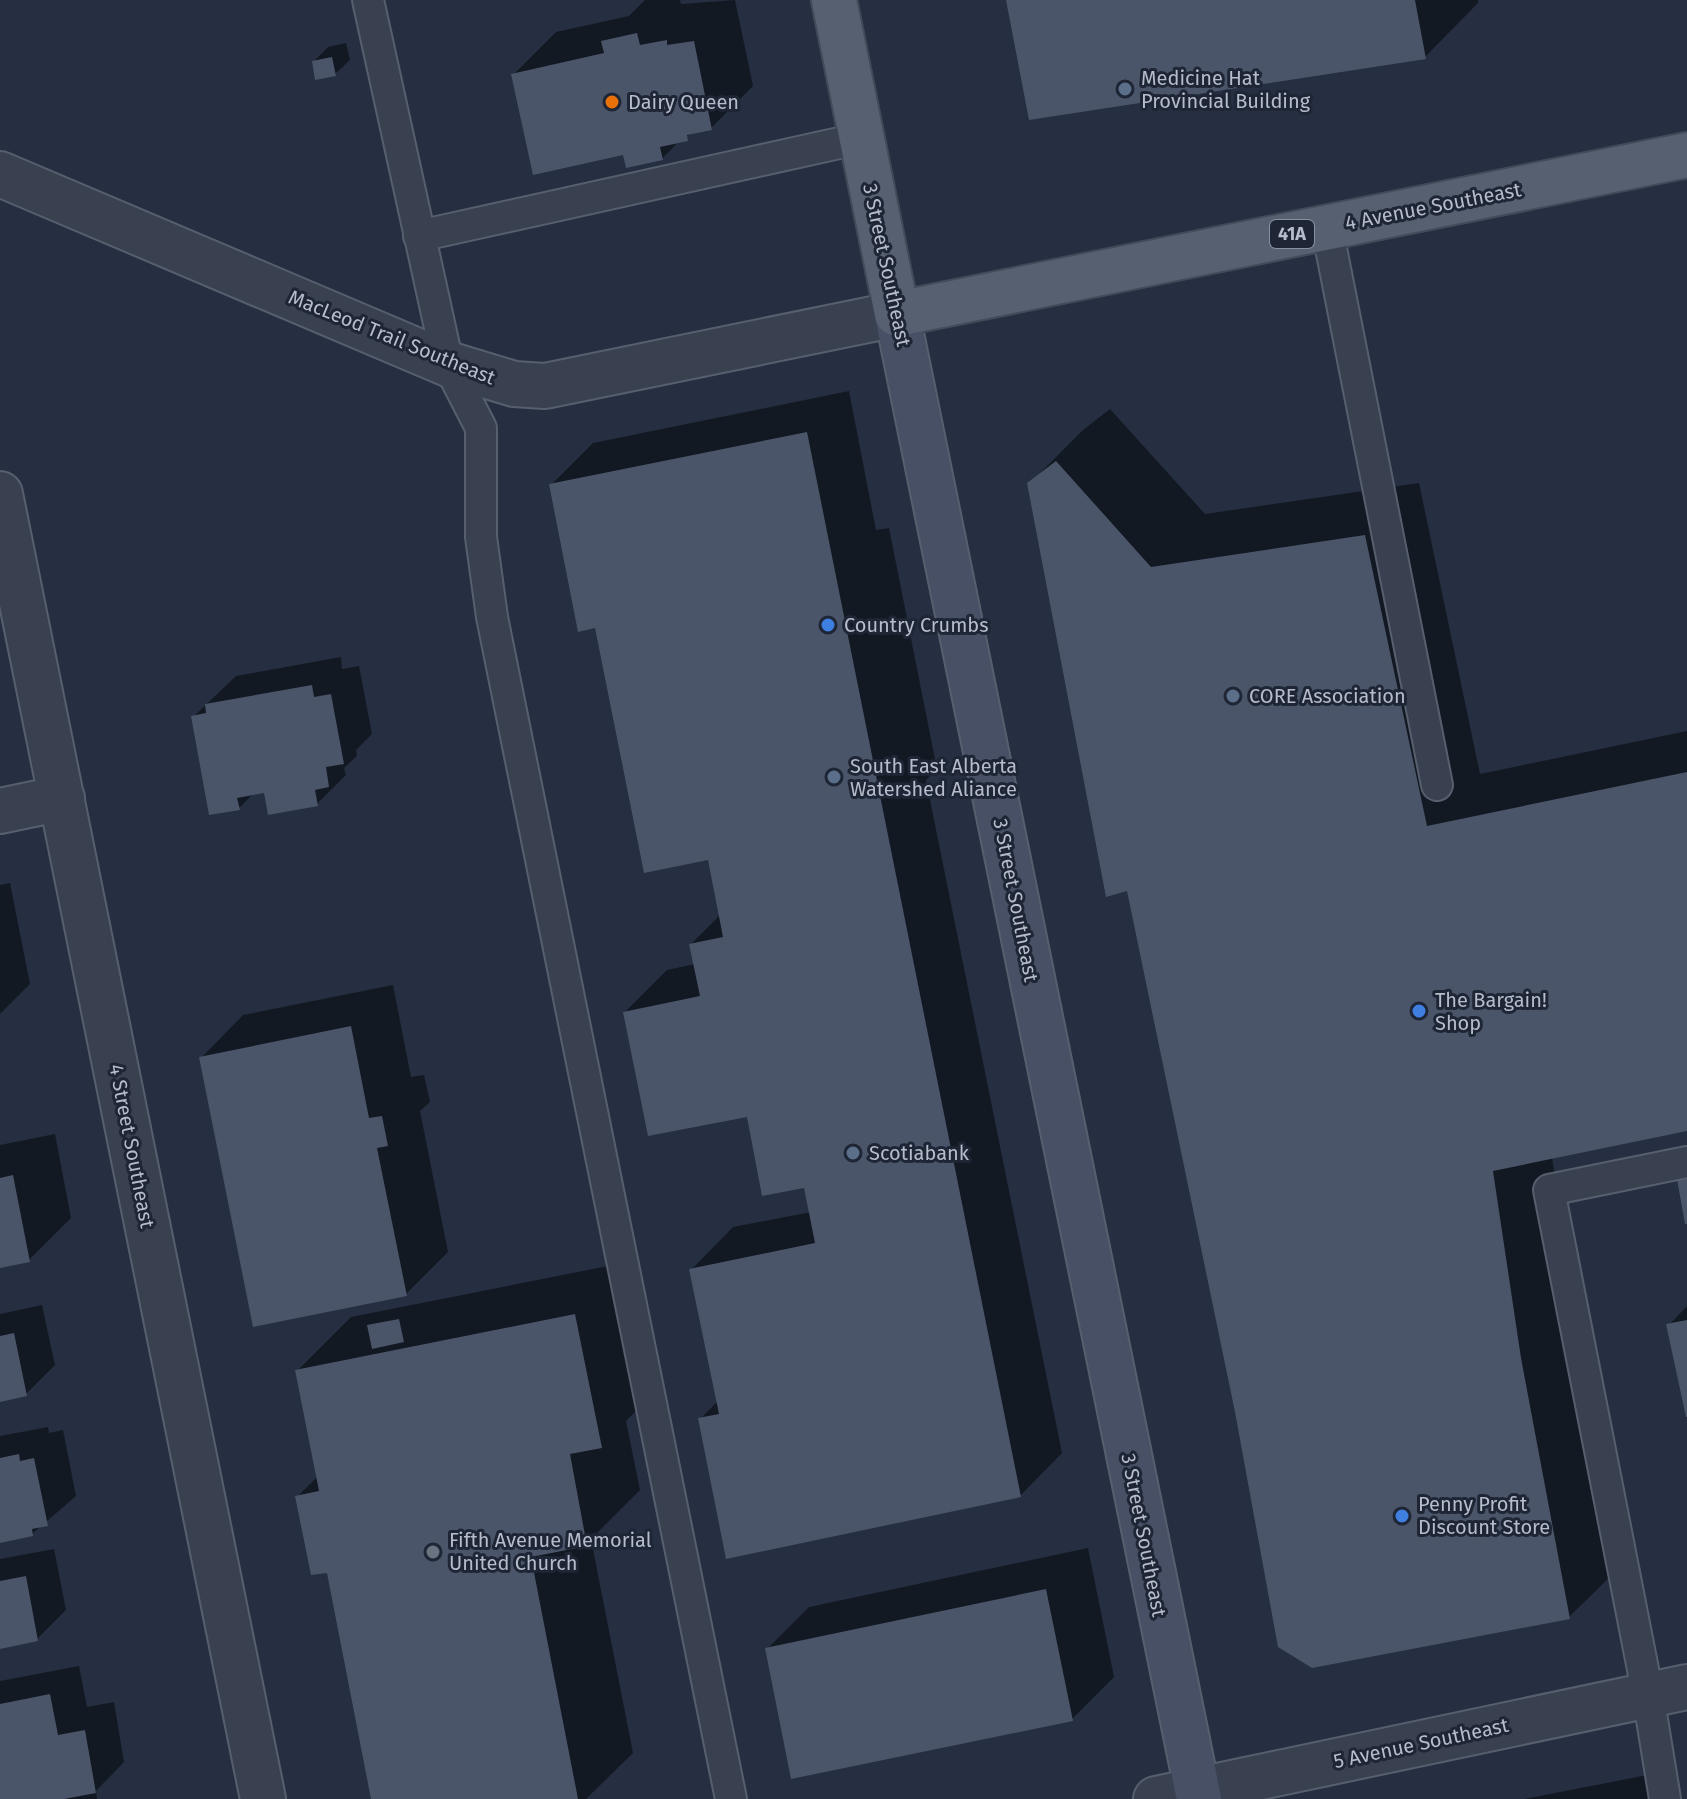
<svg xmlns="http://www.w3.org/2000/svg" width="1687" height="1799" viewBox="0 0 1687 1799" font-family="'Fira Sans',sans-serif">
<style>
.shadow{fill:#0007}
.building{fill:#4b556a}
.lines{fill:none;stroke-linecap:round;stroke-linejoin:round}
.lane-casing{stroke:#575f6e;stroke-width:34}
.street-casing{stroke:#575f6e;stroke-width:48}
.secondary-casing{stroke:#575f6e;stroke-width:48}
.primary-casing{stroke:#434a5a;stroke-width:48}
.lane{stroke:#394151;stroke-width:30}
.street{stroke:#394151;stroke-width:44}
.secondary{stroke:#475064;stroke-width:44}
.primary{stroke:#576071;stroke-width:44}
.service-dot{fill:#5c6f8a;stroke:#1e2636;stroke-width:3}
.food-dot{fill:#e8710a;stroke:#1e2636;stroke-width:3}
.shop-dot{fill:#3f7fe0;stroke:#1e2636;stroke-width:3}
.worship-dot{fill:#6b7280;stroke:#1e2636;stroke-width:3}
.labels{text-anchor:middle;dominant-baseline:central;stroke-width:6;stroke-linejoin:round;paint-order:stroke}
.shield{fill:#1e2636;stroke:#888f9e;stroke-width:2}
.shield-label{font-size:18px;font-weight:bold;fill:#b6bccb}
.poi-label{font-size:20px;fill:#b6bccb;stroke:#1e2636;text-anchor:start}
.street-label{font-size:20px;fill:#b6bccb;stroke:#1e2636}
</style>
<rect width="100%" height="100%" fill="#252f41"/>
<path class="shadow" d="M645,0h35l1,4 54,-4 18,86 -42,42 -16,3 -15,9 -18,19 -37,-6 -111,-79 42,-42 73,-16z
M1008,0h470v3l-53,54z
M346,43l4,17 -15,14 -21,-13 14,-14z
M849,391l27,139 13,-2 48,241 -11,11 136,673 -42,43 -320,-77 18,-18 -27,-131 42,-43 78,-15 -6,-26 -57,-71 -123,-103 42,-42 28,-6 -4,-20 29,-29 -10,-54 -113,-232 -46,-144 42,-42z
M1110,409l95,105 214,-31 61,291 207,-43v398l-135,28 22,146 49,261 -54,53 -332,-204 -109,-525 -99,-404 54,-54z
M341,657l1,12 17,-3 13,68 -16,16 1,6 -13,12 2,7 -29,29 -51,-13 -12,2 -15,15 -46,-91 43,-41z
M10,883l20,101 -30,30v-129z
M393,985l18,92 13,-2 6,27 -10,9 28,141 -42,42 -205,-236 42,-43z
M55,1134l16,84 -42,42 -29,5v-120z
M628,1262l27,130 -29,29 14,69 -49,49 42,214 -47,46h-213l-45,-229 -30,-74 20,-20 -21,-105 54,-54z
M42,1305l13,60 -29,29 -26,6v-86z
M1687,1306v107l-18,-88z
M48,1427l1,6 14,-3 13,66 -44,38 -32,7v-105z
M1088,1548l26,129 -42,42 -305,-70 42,-42z
M54,1549l12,61 -29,29 -37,7v-87z
M79,1666l8,41 27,-5 10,60 -28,29 1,8h-97v-118z
M1658,1773l5,26h-139z"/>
<path class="building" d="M1006,0h409l11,59 -397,61z
M637,33l3,12 27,-5v5l27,-4 18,89 -25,5 1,6 -28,6 3,13 -37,8 -3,-13 -90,20 -22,-101 93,-21 -3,-12z
M332,57l4,19 -21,4 -3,-19z
M807,432l214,1065 -295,62 -28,-141 21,-4 -30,-145 126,-26 -11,-55 -42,8 -15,-79 -99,19 -25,-124 77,-16 -11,-52 34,-7 -15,-77 -64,13 -49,-245 -17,4 -29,-148z
M1056,461l95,106 214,-32 62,291 260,-54v359l-194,40 28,187 49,261 -258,49 -34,-21 -43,-235 -108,-521 -21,6 -79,-414z
M312,685l2,12 17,-3 13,70 -18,3 3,20 -14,3 3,16 -50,9 -4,-22 -27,5 3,12 -31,5 -18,-99 15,-3 -1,-9z
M351,1026l18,92 13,-2 6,30 -11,2 30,148 -154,31 -54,-270z
M13,1175l17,87 -30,6v-90z
M1687,1177v47h-2l-8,-45z
M575,1314l27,134 -32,6 17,92 -56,11 47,242h-207l-44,-226 -16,2 -16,-79 24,-5 -24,-121z
M399,1319l5,23 -32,7 -5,-24z
M1687,1320v97h-1l-20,-93z
M14,1333l13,63 -27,6v-66z
M19,1454l1,7 14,-3 14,68 -16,3 1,7 -33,7v-85z
M26,1576l12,65 -38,8v-68z
M1046,1589l27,132 -282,58 -26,-131z
M50,1694l8,41 27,-5 11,63 -32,6h-64v-95z"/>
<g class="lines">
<defs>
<path id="lane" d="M368,0l80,364 33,64v109l11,80 239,1182
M1327,228l110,557
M419,236l443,-98
M1665,1799l-17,-104 -99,-505 138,-28"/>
<path id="street" d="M0,174l448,190 66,20 31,2 352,-72
M0,494l263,1305
M0,811l62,-13
M1156,1799l531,-112"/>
<path id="secondary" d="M897,314l302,1485"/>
<path id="primary" d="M834,0l63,314 790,-159"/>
</defs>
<use href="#lane" class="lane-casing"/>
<use href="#street" class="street-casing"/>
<use href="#secondary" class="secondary-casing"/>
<use href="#primary" class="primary-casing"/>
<use href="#lane" class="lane"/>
<use href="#street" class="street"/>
<use href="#secondary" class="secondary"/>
<use href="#primary" class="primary"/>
</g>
<g class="service-dot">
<circle cx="1125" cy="89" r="8"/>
<circle cx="1233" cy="696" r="8"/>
<circle cx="834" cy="777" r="8"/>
<circle cx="853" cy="1153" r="8"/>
</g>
<circle class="food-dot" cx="612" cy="102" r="8"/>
<g class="shop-dot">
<circle cx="828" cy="625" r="8"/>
<circle cx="1419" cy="1011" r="8"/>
<circle cx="1402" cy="1516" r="8"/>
</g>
<circle class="worship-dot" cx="433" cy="1552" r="8"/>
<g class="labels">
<rect class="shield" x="1270" y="220" width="44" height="28" rx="6"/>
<g class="shield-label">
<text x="1292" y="234">41A</text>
</g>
<g class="poi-label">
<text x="1141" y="78">Medicine Hat<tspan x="1141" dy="23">Provincial Building</tspan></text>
<text x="628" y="102">Dairy Queen</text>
<text x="844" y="625">Country Crumbs</text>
<text x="1249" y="696">CORE Association</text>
<text x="850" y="766">South East Alberta<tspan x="850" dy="23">Watershed Aliance</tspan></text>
<text x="1435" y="1000">The Bargain!<tspan x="1435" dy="23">Shop</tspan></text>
<text x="869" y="1153">Scotiabank</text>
<text x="1418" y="1504">Penny Profit<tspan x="1418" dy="23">Discount Store</tspan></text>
<text x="449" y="1540">Fifth Avenue Memorial<tspan x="449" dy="23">United Church</tspan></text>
</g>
<g class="street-label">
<text transform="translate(1433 206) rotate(-11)">4 Avenue Southeast</text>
<text transform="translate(887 265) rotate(78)">3 Street Southeast</text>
<text transform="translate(392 337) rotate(22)">MacLeod Trail Southeast</text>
<text transform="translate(1016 900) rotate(79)">3 Street Southeast</text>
<text transform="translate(132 1146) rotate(79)">4 Street Southeast</text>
<text transform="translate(1144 1535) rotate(79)">3 Street Southeast</text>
<text transform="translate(1421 1743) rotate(-12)">5 Avenue Southeast</text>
</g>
</g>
</svg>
